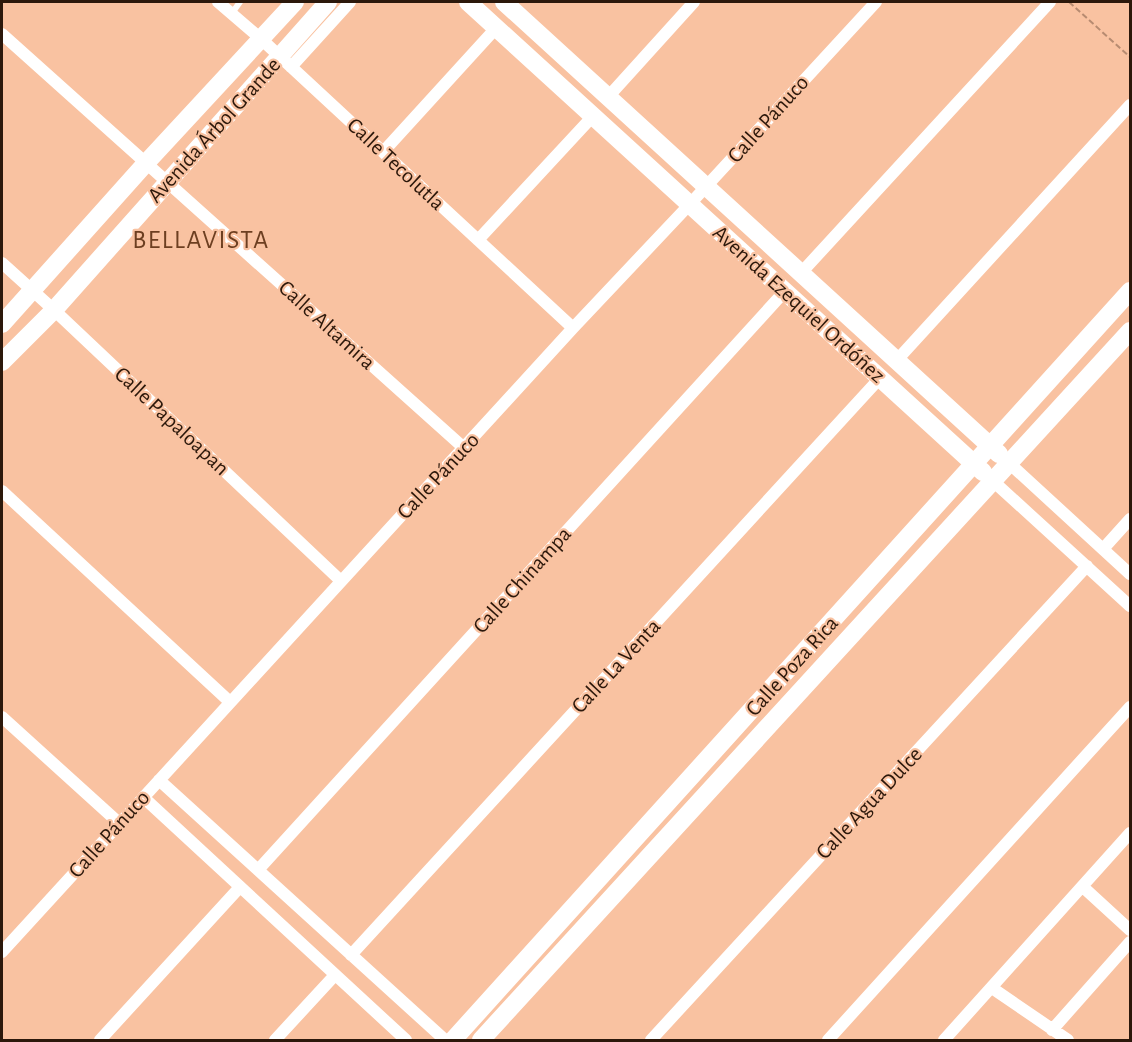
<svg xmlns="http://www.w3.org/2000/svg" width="1132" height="1042" viewBox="0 0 1132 1042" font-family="'Alegreya Sans',sans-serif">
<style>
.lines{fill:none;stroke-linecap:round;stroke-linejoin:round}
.path{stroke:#b78b71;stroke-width:2;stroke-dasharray:6 3;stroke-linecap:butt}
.lane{stroke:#fff;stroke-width:6}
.street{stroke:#fff;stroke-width:12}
.secondary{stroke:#fff;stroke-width:18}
.labels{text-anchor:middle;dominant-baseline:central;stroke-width:4.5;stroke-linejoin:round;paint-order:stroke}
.street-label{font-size:22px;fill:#2c180b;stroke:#f9c2a1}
.quarter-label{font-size:26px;letter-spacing:1.5px;fill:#6d3f21;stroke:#f9c2a1}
</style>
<rect width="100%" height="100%" fill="#f9c2a1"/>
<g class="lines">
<path class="path" d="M1069,2l61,55"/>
<path class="lane" d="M232,13l8,-11"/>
<path class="street" d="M218,2l42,36 313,290
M2,34l462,414
M291,67l59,-65
M608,97l86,-95
M383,152l114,-125
M478,240l115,-124
M2,263l52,47 287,271
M801,273l249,-271
M897,360l233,-255
M1009,463l121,111
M993,481l137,125
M2,491l228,211
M1103,549l27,-30
M2,717l117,106
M159,780l286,260
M143,797l263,243
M258,870l527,-579
M1083,887l47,43
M2,952l571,-624 117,-124 186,-202
M351,955l529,-577
M992,988l76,52
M1052,1030l78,-88
M100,1040l140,-153
M275,1040l60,-65
M651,1040l436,-474
M828,1040l302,-333
M944,1040l186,-207"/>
<path class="secondary" d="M468,2l515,470
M504,2l495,452
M2,324l144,-161 149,-161
M2,362l52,-52 274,-308
M453,1040l677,-749
M481,1040l649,-709"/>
</g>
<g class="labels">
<g class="street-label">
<text transform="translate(768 119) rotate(-48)">Calle Pánuco</text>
<text transform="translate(214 130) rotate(-48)">Avenida Árbol Grande</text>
<text transform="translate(396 164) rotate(43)">Calle Tecolutla</text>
<text transform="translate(799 304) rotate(42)">Avenida Ezequiel Ordóñez</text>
<text transform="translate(327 325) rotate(42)">Calle Altamira</text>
<text transform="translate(172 421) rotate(43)">Calle Papaloapan</text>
<text transform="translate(438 476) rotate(-47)">Calle Pánuco</text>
<text transform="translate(522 580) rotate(-48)">Calle Chinampa</text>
<text transform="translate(616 666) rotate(-47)">Calle La Venta</text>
<text transform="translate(792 666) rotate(-48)">Calle Poza Rica</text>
<text transform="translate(869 803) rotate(-47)">Calle Agua Dulce</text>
<text transform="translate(109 834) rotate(-48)">Calle Pánuco</text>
</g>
<g class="quarter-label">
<text x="201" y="240">BELLAVISTA</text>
</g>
</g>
<rect width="1132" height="1042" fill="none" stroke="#2c180b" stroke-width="6"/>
</svg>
